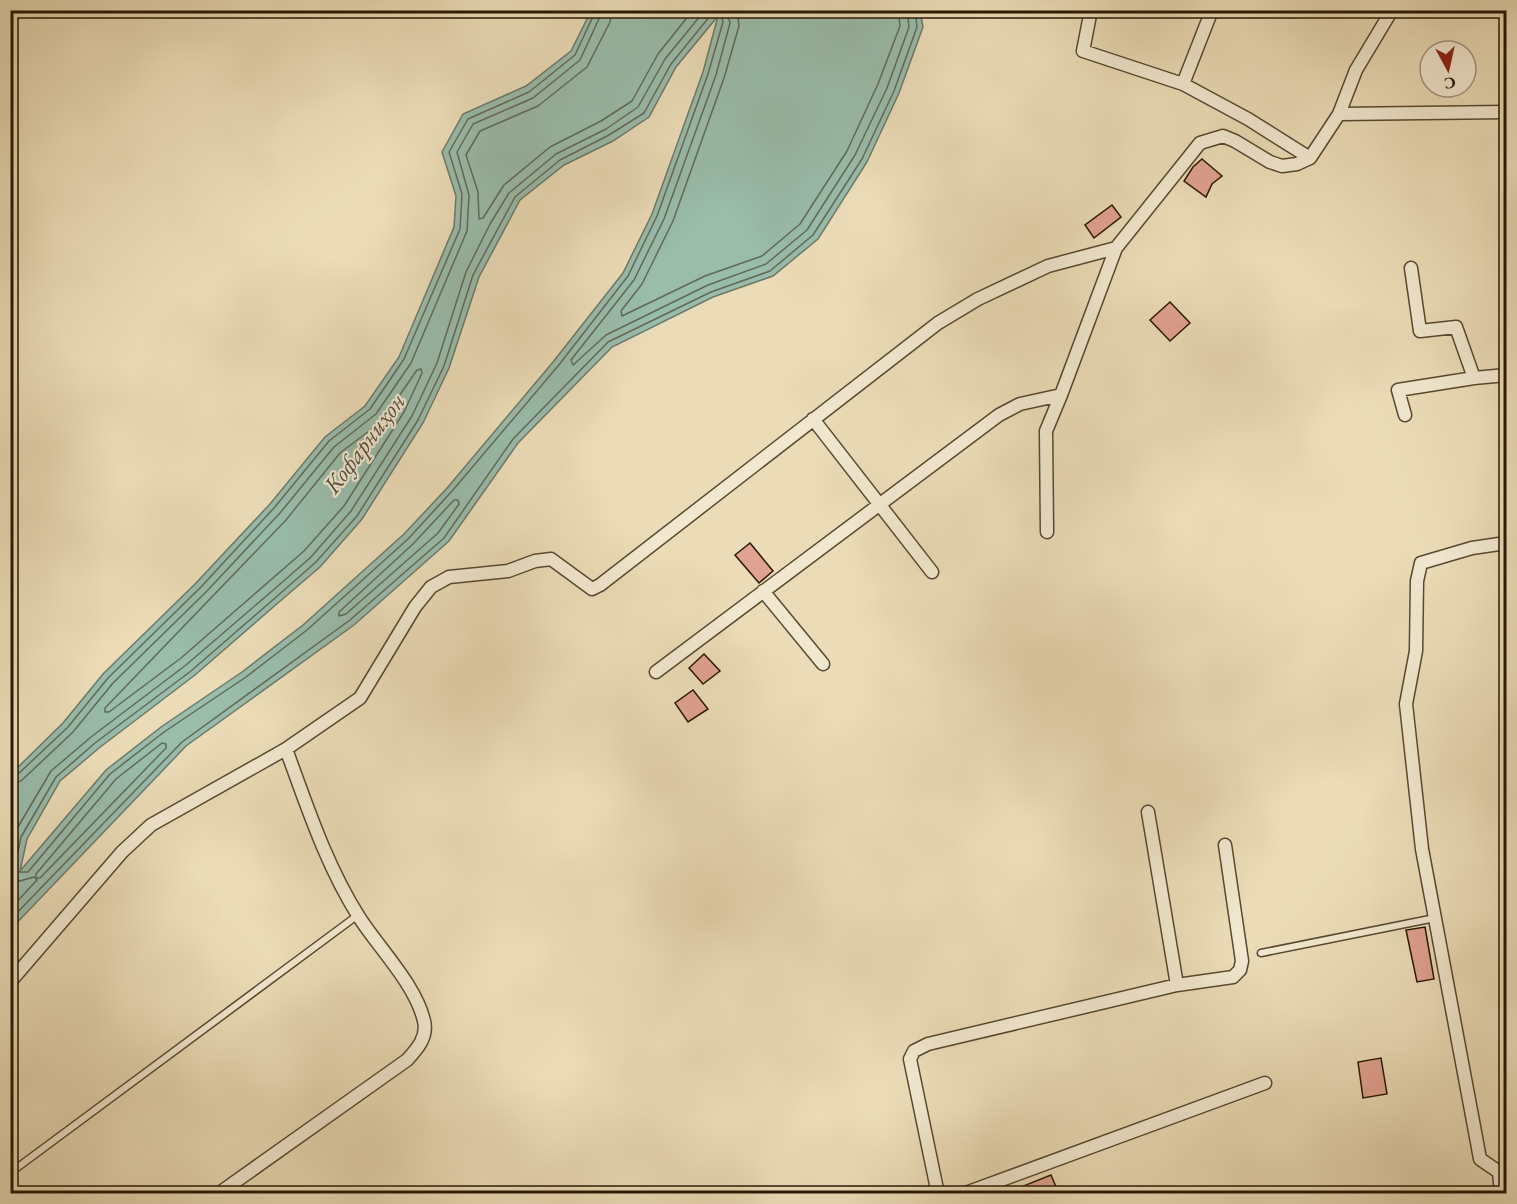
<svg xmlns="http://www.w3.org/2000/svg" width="1517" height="1204" viewBox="0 0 1517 1204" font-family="'EB Garamond',serif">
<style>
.water{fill:#99bcab;stroke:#6b7a68;stroke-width:1.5;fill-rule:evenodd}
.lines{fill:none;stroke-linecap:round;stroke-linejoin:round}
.shore{stroke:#606a57;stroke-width:1.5}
.building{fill:#e1a292;stroke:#271803;stroke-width:1.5}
.service-casing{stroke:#584930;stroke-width:9}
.minor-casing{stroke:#584930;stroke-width:15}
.service{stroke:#f2e8d0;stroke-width:6}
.minor{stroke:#f2e8d0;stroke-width:12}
.labels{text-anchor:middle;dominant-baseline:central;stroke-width:4.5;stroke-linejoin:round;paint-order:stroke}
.water-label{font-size:24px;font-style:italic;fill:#4f513e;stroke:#f2e8d0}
</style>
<rect width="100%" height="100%" fill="#ebdcb7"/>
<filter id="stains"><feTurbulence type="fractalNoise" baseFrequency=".00333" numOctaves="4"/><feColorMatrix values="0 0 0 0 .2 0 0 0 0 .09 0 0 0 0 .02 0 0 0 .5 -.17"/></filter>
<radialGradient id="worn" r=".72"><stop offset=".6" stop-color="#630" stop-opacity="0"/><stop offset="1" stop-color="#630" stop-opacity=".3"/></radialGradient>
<path class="water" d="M591,11h329l3,16 -24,66 -32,69 -49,77 -45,37 -60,21 -101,50 -94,96 -69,98 -95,84 -168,121 -175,183v-155l52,-51 40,-49 93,-91 74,-79 55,-67 40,-31 34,-49 55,-130 2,-31 -14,-44 21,-38 63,-28 45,-35zM718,16l-15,56 -51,142 -29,59 -70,89 -105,125 -44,47 -101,91 -61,47 -81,55 -55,43 -86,101 7,-32 33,-58 39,-33 96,-73 84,-73 41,-35 42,-48 61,-96 26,-55 30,-91 41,-77 44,-35 49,-24 36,-24 27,-50z"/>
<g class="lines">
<path class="shore" d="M612,10l-2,12 -23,45 -49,39 -58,25 -14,24 12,37 1,27 4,-1 21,-33 46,-38 51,-26 31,-20 26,-47 35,-44
M726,10l4,13 -14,52 -52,144 -30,61 -63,80 2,5 33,-30 102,-50 58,-21 41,-34 48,-75 32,-67 22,-61 -2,-17
M737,10l2,16 -15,52 -51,143 -31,63 -21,27 1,5 83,-40 57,-20 38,-32 47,-73 31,-67 22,-58 -2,-16
M715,14l6,2 2,6 -15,52 -51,142 -29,60 -70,90 -105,124 -45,49 -101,91 -61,47 -82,55 -54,42 -82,98h-10l-3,-6 6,-29 35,-60 39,-34 96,-72 84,-73 41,-36 41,-46 61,-96 26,-54 29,-91 42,-78 45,-37 49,-25 35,-22 27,-49 39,-48z
M421,369l1,4 -18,39 -60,94 -40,45 -123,107 -72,54h-4v-4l181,-188 54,-67 41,-31 36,-52z
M454,500h4l1,4 -21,29 -92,81 -7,2v-4l74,-68z
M162,743l4,1v4l-126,130h-4v-4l80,-95z
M10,776l7,-1 51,-48 40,-49 93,-91 73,-79 55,-67 41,-32 34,-50 56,-130 2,-35 -13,-42 19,-33 61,-27 46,-37 21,-45
M10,784l11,-3 52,-49 40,-49 93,-91 74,-79 54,-66 42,-33 35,-51 56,-132 2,-36 -12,-43 16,-28 60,-26 47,-38 23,-50
M10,850l5,-18 36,-61 40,-34 95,-72 85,-73 40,-35 40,-46 61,-95 25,-53 29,-91 24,-48 19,-31 47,-39 50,-25 32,-22 27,-48 40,-49
M10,875l10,6 14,-4 3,3 -27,29
M10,920l172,-178 168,-122 94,-82 69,-99 95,-97 103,-50 59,-21 43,-36 49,-76 32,-68 23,-64 -2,-17"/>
</g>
<path class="building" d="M1202,159l20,17 -10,8 -6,13 -22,-16 9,-14z
M1112,205l9,12 -27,21 -9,-13z
M1170,302l20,21 -20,18 -20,-21z
M750,543l23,28 -14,12 -24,-28z
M704,654l16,17 -17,13 -14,-16z
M693,690l15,19 -20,13 -13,-19z
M1425,927l9,52 -17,3 -11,-52z
M1381,1058l6,36 -24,4 -5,-36z
M1051,1175l8,19h-53v-1z"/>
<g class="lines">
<defs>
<path id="service" d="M1261,953l174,-35
M10,1173l348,-258"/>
<path id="minor" d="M1091,10l-8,41 100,33 65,35 62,39
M1183,84l29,-74
M1339,114l167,-2
M1411,268l9,63 36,-4 18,51 32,-3
M1405,415l-7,-25 76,-12
M813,419l119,153
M1047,532l-1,-101 15,-36
M763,591l60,73
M656,672l343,-257 21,-11 41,-9 55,-147
M1148,812l29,173
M10,982l112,-130 29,-27 135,-76
M1499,1172l-19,-13 -4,-22 -54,-288 -16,-145 10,-53 1,-70 4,-18 51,-15 34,-5
M218,1194l189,-134c10,-11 21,-23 17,-39 -8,-36 -46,-74 -65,-104 -33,-52 -52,-111 -73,-168l74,-51 55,-91 16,-20 18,-10 59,-6 27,-10 16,-2 41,30 8,-4 338,-262 40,-24 70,-33 68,-18 84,-105 23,-7 12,5 35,21 12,4 15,-2 13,-6 29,-44 17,-44 36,-60
M938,1194l-28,-135 4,-8 14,-7 249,-59 56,-8 7,-7 2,-9 -17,-116
M963,1194l302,-111
M1501,1194l-2,-22 7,-5"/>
</defs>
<use href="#service" class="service-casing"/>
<use href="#minor" class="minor-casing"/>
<use href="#service" class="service"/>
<use href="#minor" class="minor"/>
</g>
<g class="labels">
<g class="water-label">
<text transform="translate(364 443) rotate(-53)">Кофарниҳон</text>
</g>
</g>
<rect width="1517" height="1204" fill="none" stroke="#ebdcb7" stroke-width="36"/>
<rect x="12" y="12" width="1493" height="1180" fill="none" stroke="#271803" stroke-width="3"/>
<rect x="18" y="18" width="1481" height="1168" fill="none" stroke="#271803" stroke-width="1.5"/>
<g transform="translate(1448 69) rotate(172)"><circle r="28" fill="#f2e8d0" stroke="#a1957e" stroke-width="1.5"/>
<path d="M0-4.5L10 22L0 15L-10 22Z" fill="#8f2418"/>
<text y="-9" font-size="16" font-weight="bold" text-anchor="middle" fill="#271803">С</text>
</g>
<rect width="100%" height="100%" filter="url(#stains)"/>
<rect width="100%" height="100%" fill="url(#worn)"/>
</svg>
